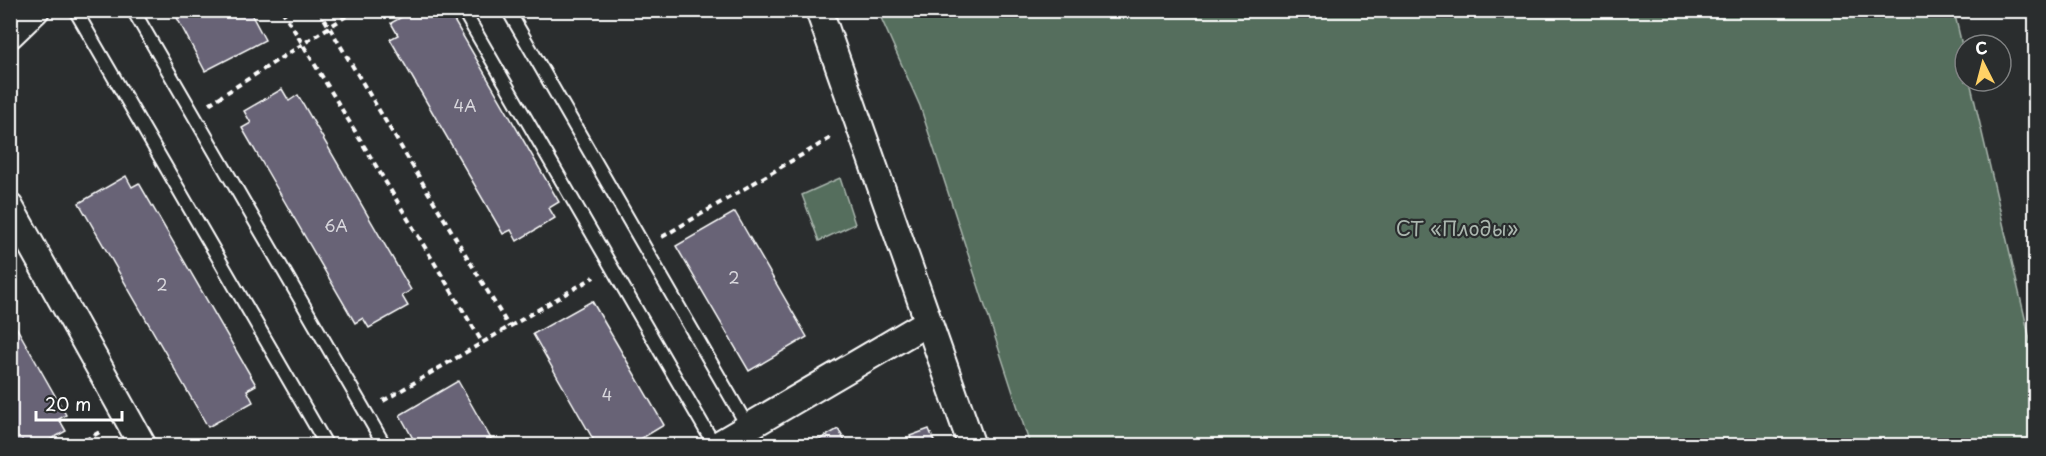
<svg xmlns="http://www.w3.org/2000/svg" width="2046" height="456" viewBox="0 0 2046 456" font-family="'Playpen Sans',sans-serif">
<style>
.green{fill:#546e5d;stroke:#aab6ae;stroke-width:1.5}
.building{fill:#676476;stroke:#fff;stroke-width:1.5}
.lines{fill:none;stroke-linecap:round;stroke-linejoin:round}
.lane-casing{stroke:#fff;stroke-width:16}
.street-casing{stroke:#fff;stroke-width:30}
.path{stroke:#fff;stroke-width:4;stroke-dasharray:6 4.5;stroke-linecap:butt}
.lane{stroke:#2a2d2e;stroke-width:12}
.street{stroke:#2a2d2e;stroke-width:26}
.labels{text-anchor:middle;dominant-baseline:central;stroke-width:4.5;stroke-linejoin:round;paint-order:stroke}
.number-label{font-size:16px;fill:#d9d8dd}
.park-label{font-size:20px;fill:#aab6ae;stroke:#2a2d2e}
</style>
<rect width="100%" height="100%" fill="#2a2d2e"/>
<filter id="ink" filterUnits="userSpaceOnUse"><feTurbulence type="fractalNoise" baseFrequency=".0167" numOctaves="2"/><feDisplacementMap in="SourceGraphic" scale="12" xChannelSelector="R" yChannelSelector="G"/><feConvolveMatrix kernelMatrix="1 2 1 2 8 2 1 2 1" color-interpolation-filters="sRGB"/></filter>
<g filter="url(#ink)">
<path class="green" d="M878,11h1076l11,47v23h5l65,280v84h-1005l-110,-339z
M840,178l15,46 -36,17 -17,-46z"/>
<path class="building" d="M173,10h76l16,30 -60,31z
M414,10h21l2,3 4,-3h7l111,192 -10,6 6,10 -38,23 -6,-11 -8,4 -113,-195 8,-4 -7,-12z
M282,89l7,12 9,-6 113,195 -9,6 6,10 -39,22 -6,-10 -8,5 -113,-195 9,-5 -7,-12z
M126,176l6,11 7,-4 117,202 -9,5 6,12 -45,25 -129,-224z
M735,212l72,125 -58,34 -73,-125z
M592,301l72,124 -35,21h-32l-64,-112z
M10,316l56,99 -7,4 7,12 -27,15h-14l-3,-6 -6,4 -6,-10z
M458,381l37,65h-78l-17,-31z
M838,429l10,17h-40z
M929,429l7,17h-23l-3,-10z"/>
<g class="lines">
<defs>
<path id="lane" d="M75,10l252,436
M133,10l252,436
M463,10l252,436
M508,10l240,417"/>
<path id="street" d="M819,10l153,436
M10,35l26,-25
M10,207l133,239
M716,446l212,-124"/>
</defs>
<use href="#lane" class="lane-casing"/>
<use href="#street" class="street-casing"/>
<path class="path" d="M282,10l200,332
M319,10l190,317
M209,104l147,-94
M662,237l172,-101
M383,401l211,-124
M76,446l27,-16"/>
<use href="#lane" class="lane"/>
<use href="#street" class="street"/>
</g>
</g>
<g class="labels">
<g class="number-label">
<text x="465" y="105">4А</text>
<text x="336" y="225">6А</text>
<text x="734" y="277">2</text>
<text x="162" y="284">2</text>
<text x="607" y="394">4</text>
</g>
<g class="park-label">
<text x="1457" y="228">СТ «Плоды»</text>
</g>
</g>
<rect width="2046" height="456" fill="none" stroke="#2a2d2e" stroke-width="36"/>
<rect x="18" y="18" width="2010" height="420" fill="none" stroke="#fff" stroke-width="2" filter="url(#ink)"/>
<g transform="translate(1983 63) rotate(354)"><circle r="28" fill="#2a2d2e" stroke="#7f8182" stroke-width="1.5"/>
<path d="M0-4.5L10 22L0 15L-10 22Z" fill="#ffd166"/>
<text y="-9" font-size="16" font-weight="bold" text-anchor="middle" fill="#ffffff">С</text>
</g>
<path d="M36 411v9h86v-9" fill="none" stroke="#ffffff" stroke-width="3"/>
<text x="45" y="411" font-size="18" fill="#ffffff" stroke="#2a2d2e" stroke-width="4.5" paint-order="stroke">20 m</text>
</svg>
